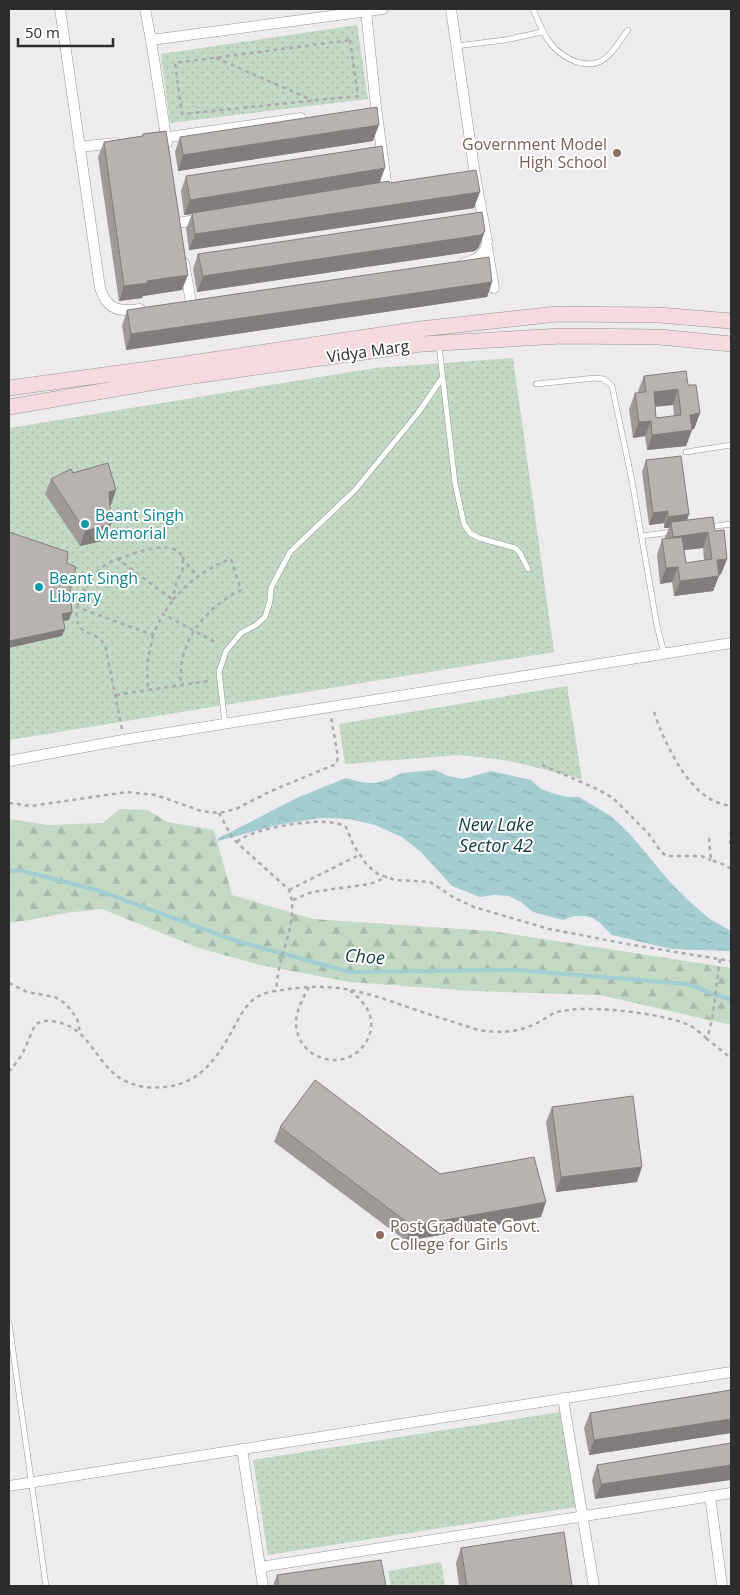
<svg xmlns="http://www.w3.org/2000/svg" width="740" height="1595" viewBox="0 0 740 1595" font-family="'Open Sans',sans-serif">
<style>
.forest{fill:url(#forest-firs)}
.park{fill:url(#park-dots)}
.water{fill:url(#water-ripples)}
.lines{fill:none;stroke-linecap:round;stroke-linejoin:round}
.stream{stroke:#a3cdd1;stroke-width:4}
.lane-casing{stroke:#979498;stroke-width:6}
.street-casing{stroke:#979498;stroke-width:11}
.secondary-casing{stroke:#979498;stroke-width:16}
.path{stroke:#acaaad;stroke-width:2.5;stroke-dasharray:4 4;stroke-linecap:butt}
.lane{stroke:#fff;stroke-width:5}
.street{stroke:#fff;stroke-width:10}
.secondary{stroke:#f5dadf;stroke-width:15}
.wall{fill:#9e9a98;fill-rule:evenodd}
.shaded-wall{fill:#817d7c}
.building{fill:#b8b3b1;stroke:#817d7c;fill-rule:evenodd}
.education-dot{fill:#8d6e63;stroke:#fff;stroke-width:2}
.culture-dot{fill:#0f9aa8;stroke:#fff;stroke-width:2}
.labels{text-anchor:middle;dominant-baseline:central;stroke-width:4;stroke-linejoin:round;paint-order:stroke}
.education-label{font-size:16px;fill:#785e54;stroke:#fff;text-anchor:end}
.street-label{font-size:16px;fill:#2d2c2e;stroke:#fff}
.culture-label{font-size:16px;fill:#0d838f;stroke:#fff;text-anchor:start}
.water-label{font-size:18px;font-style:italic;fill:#123b3e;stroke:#fff}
</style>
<defs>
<pattern id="forest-firs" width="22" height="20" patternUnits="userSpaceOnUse" patternTransform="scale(1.25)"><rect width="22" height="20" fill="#c3d9c4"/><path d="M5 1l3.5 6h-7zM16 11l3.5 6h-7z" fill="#a8baa9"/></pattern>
<pattern id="park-dots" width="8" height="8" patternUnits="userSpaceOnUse" patternTransform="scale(1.25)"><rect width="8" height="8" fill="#c3d9c4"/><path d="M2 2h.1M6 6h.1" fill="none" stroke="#a8baa9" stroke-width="1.8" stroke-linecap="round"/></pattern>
<pattern id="water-ripples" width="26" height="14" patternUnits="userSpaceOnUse" patternTransform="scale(1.25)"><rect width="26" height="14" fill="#a3cdd1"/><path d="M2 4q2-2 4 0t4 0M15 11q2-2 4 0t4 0" fill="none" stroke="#8db0b4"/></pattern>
</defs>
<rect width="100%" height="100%" fill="#eeebef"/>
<path class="forest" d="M120,809l28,1 19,12 47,8 18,65 81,24 178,12 240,37v57l-131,-30 -128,-4 -122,-9 -90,-17 -61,-17 -97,-39 -37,4 -36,7 -20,3v-104l38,6 56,-2z"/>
<path class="park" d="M357,25l11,74 -198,24 -9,-69z
M513,358l41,294 -545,88v-312l366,-60z
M567,686l15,93 -72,-18 -50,-6 -115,9 -6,-40z
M560,1412l16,95 -308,48 -15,-95z
M441,1562l4,24h-54l-3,-15z"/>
<path class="water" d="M435,770l13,6 15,3 28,-8 40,9 10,9 14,5 12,3h12l33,20 18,17 40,48 20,20 20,17 21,12v20l-60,-2 -59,-14 -12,-12 -7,-5 -8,-2h-11l-11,4 -30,-8 -12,-10 -12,-6 -15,-1 -14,2 -28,-11 -31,-34 -19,-15 -27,-12 -25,-6 -31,-1 -42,7 -59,16 -1,-2 82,-42 47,-19 14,4 15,1 15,-4 11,-6z"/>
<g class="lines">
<path class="stream" d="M9,871l10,-1 78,20 139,51 114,31 167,-2 170,14 44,16"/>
<defs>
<path id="lane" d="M533,9c10,25 19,46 47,54 6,1 13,2 19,-1 12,-5 21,-22 29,-32
M456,46l49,-6 37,-8
M439,346l16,137 9,41 6,9 9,5 36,10 5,5 8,16
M536,384l59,-6 9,1 8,7 20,95 25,145 7,27
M686,452l45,-7
M709,527l22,-3
M641,536l32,-4
M225,724l-6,-52 7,-21 15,-18 15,-8 9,-8 5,-16 1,-13 19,-36 65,-62 63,-77 24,-35
M9,1323l37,263"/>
<path id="street" d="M60,9l40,279c7,22 19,24 40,21
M145,9l6,31
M451,9l24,166 12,66c-1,14 -11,19 -23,22
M366,11l10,97
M377,114l10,76
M162,138l139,-20
M167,143l-16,-103 232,-31
M79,147l36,-4
M178,223l23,-4
M487,247l7,41
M184,263l7,39
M9,761l114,-21 608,-97
M563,1398l31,188
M242,1449l21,137
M9,1486l722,-114
M710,1496l12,90
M260,1567l471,-74"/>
<path id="secondary" d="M9,388l169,-23 242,-36 137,-15 102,1 72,6
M9,407l170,-29 243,-34 140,-8 98,1 71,7"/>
</defs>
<use href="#lane" class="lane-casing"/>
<use href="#street" class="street-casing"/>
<use href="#secondary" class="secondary-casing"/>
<path class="path" d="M350,40l8,56 -176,18 -7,-51z
M216,58l96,42
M182,557l15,19
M118,559c15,-5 67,-27 65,7 0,6 -5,12 -7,18 -1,5 -2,10 -3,15
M173,600c16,-19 34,-32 58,-41l10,31c-37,19 -64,52 -60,95
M77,607c7,-21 19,-41 41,-48l55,41 -9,13
M153,635l-6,29 1,26 60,-9
M116,695l32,-5
M654,712c9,28 31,74 58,88 6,3 13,5 19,6
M122,729l-17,-84c-13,-18 -31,-6 -28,-38l76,28 10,-21 52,28
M542,765l55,24 16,9 35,35 13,19 6,4h34l10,4
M9,803l22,3 96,-14 29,3 45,16 18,2 17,-4 33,-17 67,-28 2,-7 -7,-40
M219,813l14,26 56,51c9,24 -3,50 -9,74 -2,9 -3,18 -4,27
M731,832l-1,13 1,4
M709,838l2,22 14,5 6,4
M237,842c14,-14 92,-28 109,-15l8,19 13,19 11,9 17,6 35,2 23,15 21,10 75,22 78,15 104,17
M289,890l70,-35
M293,900l19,-8 58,-8 17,-7
M720,959l-8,61 -5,19 24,19
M9,983l18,9 28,5 11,7 11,14 3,14
M309,987c-6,11 -13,24 -13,36 1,42 61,52 74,10 5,-18 -6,-32 -20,-42
M9,1072l13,-17 13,-30c7,-5 13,-5 21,-3 28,4 37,31 55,49 9,9 21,14 34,16 47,4 67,-19 88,-58 7,-13 14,-28 28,-34 8,-4 18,-4 26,-6 12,-1 26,-3 38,-2 31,1 62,13 91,23 21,7 41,13 62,20 21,3 39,3 59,-7 7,-3 13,-9 20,-11 29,-8 105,1 132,13 6,3 13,9 18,14"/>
<use href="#lane" class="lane"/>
<use href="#street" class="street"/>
<use href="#secondary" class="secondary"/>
</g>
<path class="wall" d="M143,134l39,156 -39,6 -1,2 -23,3 -21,-144 6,-15 38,-6z
M180,137l193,4 -195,30 -3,-19z
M186,176l204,7 84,25 -285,42 -3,-21 6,-15 -8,1 -3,-24z
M479,247l-4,4 -278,41 -4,-23 5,-15z
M492,282l-5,15 -361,53 -4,-24 5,-16z
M644,376l44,9 12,28 -6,16h-2l-6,17 -39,4 -2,-14 -12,2 -4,-29 6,-16h3v-2zM673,405l1,11 -18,2 -1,-11z
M646,460l43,54 -2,6 28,11 12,28 -6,15 -2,1 -6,16 -39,5 -2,-14 -12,2 -3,-29 5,-16h4l-1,-2 4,-9h-5v-5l-15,2 -7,-53zM703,548l1,12 -18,3 -2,-13z
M73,473l43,17 -6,15 -4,35 -26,6 -35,-52 6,-15z
M552,1107l85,75 -81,10 -10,-70z
M280,1127l160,47 101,43 -135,24 -132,-99z
M731,1390v43l-142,22 -5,-27 6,-15z
M731,1443l-136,56 -3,-19 5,-15z
M461,1548l111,38h-113l-3,-23z
M277,1575l109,11h-113z"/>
<path class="shaded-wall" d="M379,125l-6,16 -195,30 5,-16z
M385,168l-6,16 -195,31 6,-15z
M480,192l-6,16 -285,42 6,-16z
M485,231l-6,16 -4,4 -278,41 6,-16z
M188,275l-6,15 -39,6 -1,2 -23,3 5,-15 23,-5z
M492,282l-5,15 -361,53 5,-16z
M678,389l-5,16 -25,2 6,-15z
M700,413l-6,16 -10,1 6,-15z
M651,421l-6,15 -12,2 6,-16z
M692,430l-6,16 -39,4 5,-15z
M116,490l-5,15 -8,3 6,-16z
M668,511l-4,12 -15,2 4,-12z
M689,514l-4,12 -14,-4 -2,6h-5l4,-11z
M111,524l-5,16 -26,6 5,-15z
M708,532l-5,16 -36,4 6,-15z
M727,559l-6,15 -10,2 6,-16z
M678,567l-6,15 -12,2 6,-16z
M719,576l-6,15 -39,5 6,-15z
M72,612l-3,8 -9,2 2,-8z
M65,629l-3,7 -53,12v-7z
M642,1167l-5,15 -81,10 5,-15z
M546,1202l-5,15 -135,24 6,-15z
M731,1419v14l-142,22 5,-15z
M731,1465v15l-136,19 6,-15z"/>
<path class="building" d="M377,107l2,18 -196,30 -3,-18z
M166,131l22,144 -41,6 1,2 -24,3 -20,-144 39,-6v-2z
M382,146l3,22 -195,32 -4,-24z
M476,170l4,22 -285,42 -3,-21 197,-32 1,2z
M482,212l3,19 -4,4 -278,41 -5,-22z
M489,257l3,25 -361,52 -4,-24z
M686,371l2,14h8l4,28 -10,2 2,15 -40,5 -1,-14 -12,1 -4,-29 11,-1 -2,-16zM678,389l3,26 -25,3 -2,-26z
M681,456l8,58 -21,3v-6l-15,2 -7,-53z
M108,463l8,27 -7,2 2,32 -26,7 -34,-52 20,-10 2,4z
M713,517l2,14 9,-1 3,29 -10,1 2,16 -39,5 -2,-14 -12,1 -4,-29 20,-2 4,26 26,-4 -4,-27 -35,5 -2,-15z
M9,532l59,20 -1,11 9,4 -6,24 2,21 -10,2 3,15 -56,12z
M315,1080l125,94 94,-17 12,45 -134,24 -132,-99z
M633,1096l9,71 -81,10 -9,-70z
M731,1390v29l-137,21 -4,-27z
M731,1443v22l-130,19 -4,-19z
M564,1532l8,54h-105l-6,-38z
M381,1560l5,26h-107l-2,-11z"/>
<g class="education-dot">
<circle cx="617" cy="153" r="5"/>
<circle cx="380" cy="1235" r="5"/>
</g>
<g class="culture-dot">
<circle cx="85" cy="524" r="5"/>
<circle cx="39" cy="587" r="5"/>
</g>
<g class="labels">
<g class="education-label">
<text x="607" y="144">Government Model<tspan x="607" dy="18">High School</tspan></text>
<text x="390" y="1226" text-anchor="start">Post Graduate Govt.<tspan x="390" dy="18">College for Girls</tspan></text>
</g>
<g class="street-label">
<text transform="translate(368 351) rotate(-8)">Vidya Marg</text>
</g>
<g class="culture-label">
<text x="95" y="515">Beant Singh<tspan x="95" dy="18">Memorial</tspan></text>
<text x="49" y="578">Beant Singh<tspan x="49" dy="18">Library</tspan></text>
</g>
<g class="water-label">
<text x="496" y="824">New Lake<tspan x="496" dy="21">Sector 42</tspan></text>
<text transform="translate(365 956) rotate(4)">Choe</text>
</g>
</g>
<rect width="740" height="1595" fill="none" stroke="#2d2c2e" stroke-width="20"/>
<path d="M18 38v8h95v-8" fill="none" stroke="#2d2c2e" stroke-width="2.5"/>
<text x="25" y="38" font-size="15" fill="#2d2c2e" stroke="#ffffff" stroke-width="4" paint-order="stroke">50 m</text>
</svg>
